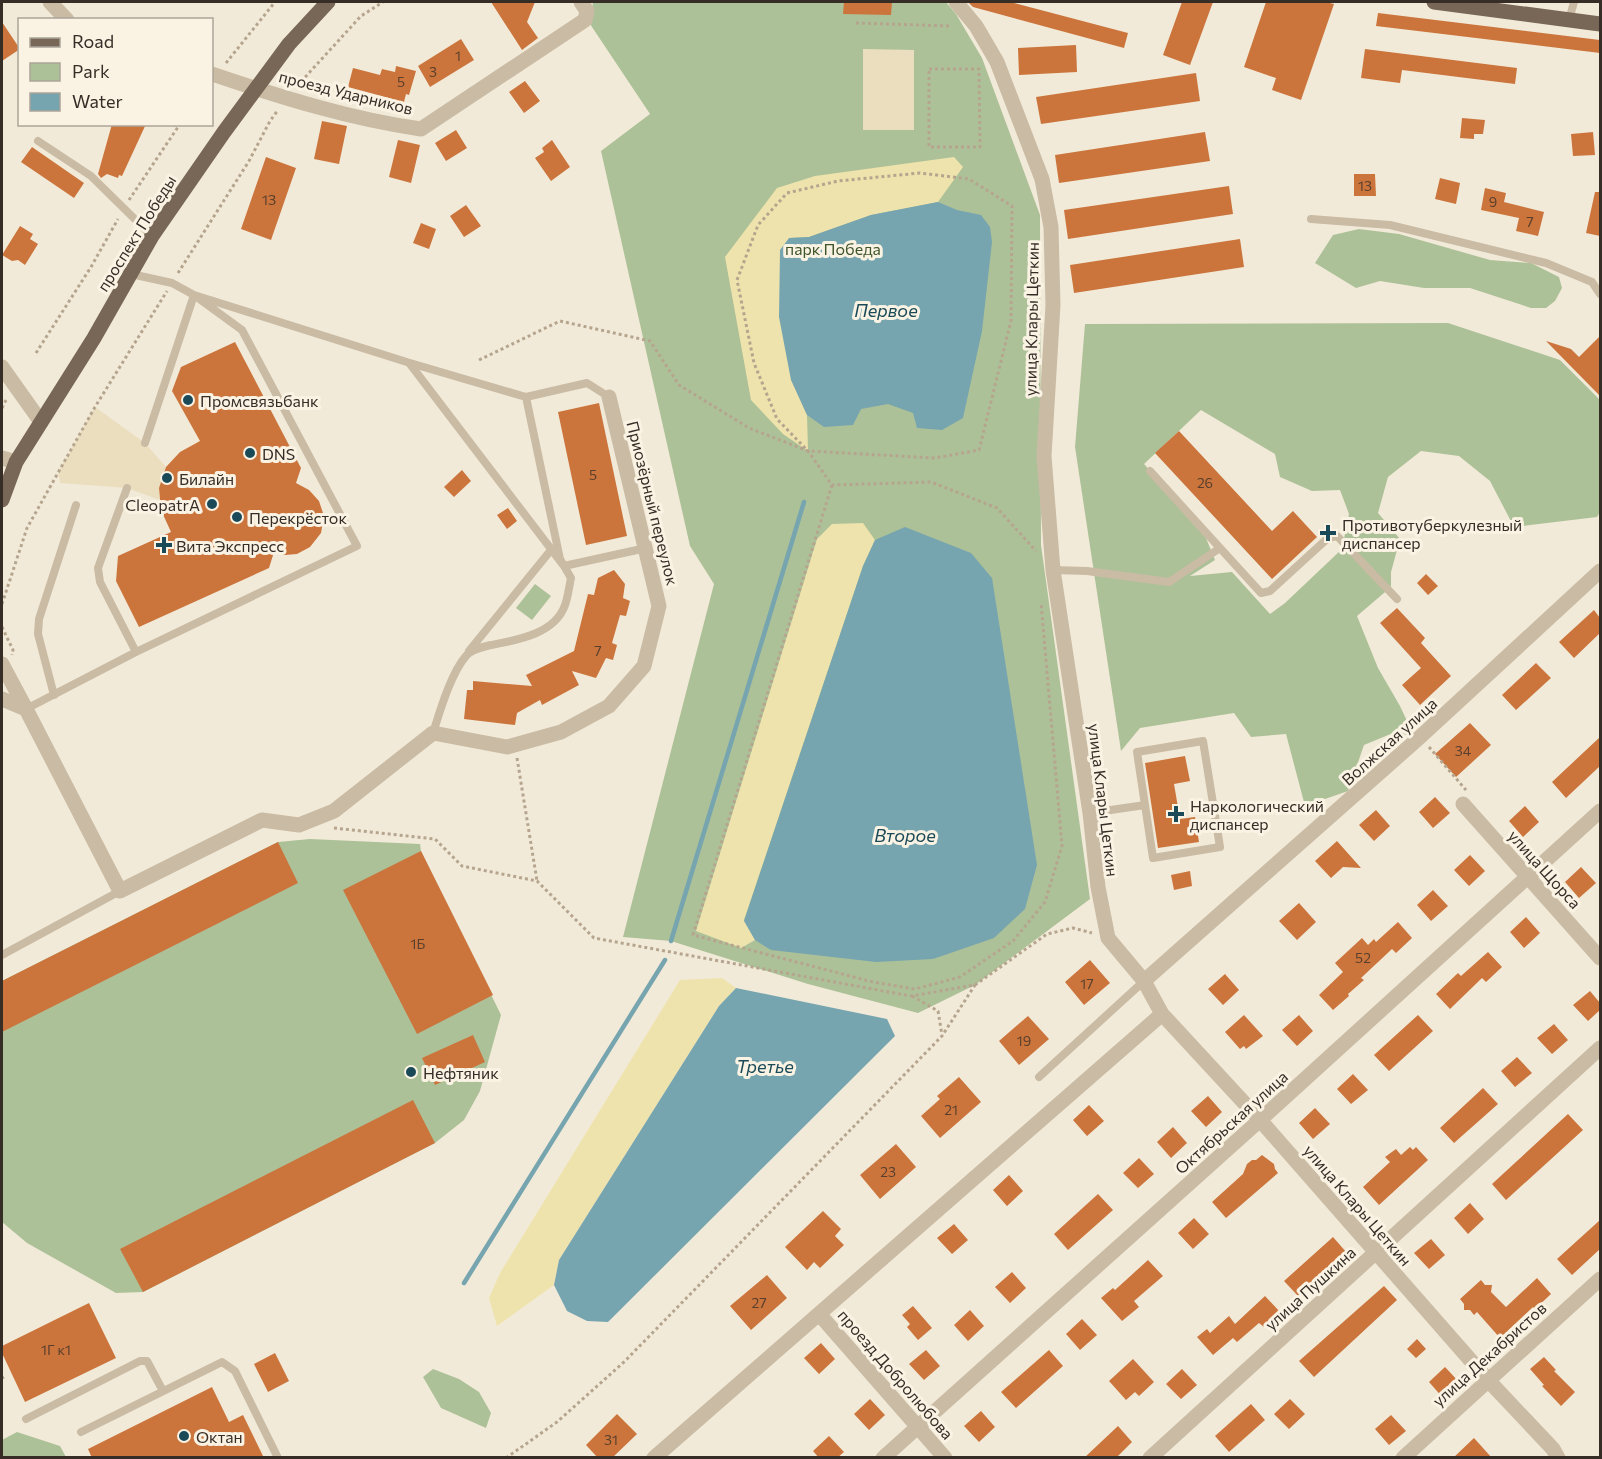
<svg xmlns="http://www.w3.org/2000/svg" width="1602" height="1459" viewBox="0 0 1602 1459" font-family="Commissioner,sans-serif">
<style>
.green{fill:#adc198;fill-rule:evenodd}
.sand{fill:#efe3ad}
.plaza{fill:#ebdebe}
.water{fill:#76a5b0}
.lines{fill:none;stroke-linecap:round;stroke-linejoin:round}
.stream{stroke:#76a5b0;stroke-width:4.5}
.building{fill:#cb753d}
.path{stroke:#b6a58e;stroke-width:3;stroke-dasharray:3 3;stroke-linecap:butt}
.lane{stroke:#cabba4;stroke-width:8}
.street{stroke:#cabba4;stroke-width:15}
.primary{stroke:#786756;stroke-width:15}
.poi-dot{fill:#1a4a58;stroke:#faf3e4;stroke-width:2}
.labels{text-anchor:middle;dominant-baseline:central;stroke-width:6;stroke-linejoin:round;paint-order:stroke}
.number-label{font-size:14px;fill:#5a3f2c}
.street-label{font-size:16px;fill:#352d26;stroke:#faf3e4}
.park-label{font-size:16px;fill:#3e5429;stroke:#faf3e4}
.poi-label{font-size:16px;fill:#352d26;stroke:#faf3e4;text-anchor:start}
.water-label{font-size:18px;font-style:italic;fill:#1a4a58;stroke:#faf3e4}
</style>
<rect width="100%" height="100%" fill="#f2ead8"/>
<path class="green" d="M593,2h353l10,12 26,44 58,157 1,330 49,354 -115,86 -57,28 -110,-29 -137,-43 -48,-4 91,-353 -24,-38 -89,-395 49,-37 -60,-90z
M1359,229l40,5 91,26 41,3 28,14 3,11 -7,13 -9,7h-15l-61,-20h-46l-44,-7 -24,7 -41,-25 18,-28z
M1448,323l112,37 40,40v112l-3,5 -83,10 -24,-46 -31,-25 -38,-5 -33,26 -10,36 22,26 -9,33v15l-34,29 21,52 22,38 14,30 -21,-3 -29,12 -16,46 -43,15 -19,-72 -35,3 -17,-24 -94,15 -19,23 -46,-304 10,-123zM1201,410l74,44 5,23 32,14 28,-1 9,24 -7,35 -57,54 -15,11 -38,-42 -42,4 25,-16 -14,-34 -57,-62z
M535,584l16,12 -19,24 -16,-12z
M310,839l110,5 1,7 80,164 -21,76 -16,29 -29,23 -292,149 -27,1 -89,-50 -25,-21v-241l276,-139z
M433,1369l26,10 20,13 12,21 -5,15 -45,-20 -18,-31z
M17,1432l43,14 6,11h-64v-17z"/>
<path class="sand" d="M954,157l9,10 -25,35 -67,13 -62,22 -20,1 2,141 16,36 1,36 -25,-17 -32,-34 -26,-143 52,-69 38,-12z
M863,523l12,17 -12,26 -119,354 11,20 -14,8 -45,-17 121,-392 15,-15z
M722,978l14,10 -17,18 -160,254 -5,25 -57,41 -8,-28 11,-25 180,-293z"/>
<path class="plaza" d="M863,49l51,1v80h-51z
M95,407l50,36 21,24 -7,21 1,12 -33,-12 -67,-5 -2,-11z"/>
<path class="water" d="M938,202l19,8 24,5 9,12 2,15 -10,89 -19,87 -21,12 -25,-2 -4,-15 -25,-9 -27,5 -8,16 -29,2 -17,-12 -16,-35 -12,-63 1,-67 9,-12 20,-1 62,-22z
M905,527l66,26 21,25 45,287 -12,44 -31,29 -61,21 -57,3 -105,-12 -16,-10 -11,-19 119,-355 12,-26z
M736,988l151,31 8,17 -287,286 -21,-1 -20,-10 -13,-26 5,-25 160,-254z"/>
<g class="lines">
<path class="stream" d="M671,941l133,-439
M464,1283l201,-323"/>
</g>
<path class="building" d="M491,2h44l-8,20 11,16 -16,12z
M844,2h48l-1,13 -48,-1z
M968,2h42l118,31 -4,15 -151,-41z
M1182,2h31l-23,63 -27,-10z
M1266,2h60l8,2 -33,96 -29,-10 4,-12 -32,-11z
M1378,13l222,27v13l-224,-27z
M2,22l18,27 -18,12z
M461,39l13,21 -44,27 -12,-21z
M1076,45l1,27 -58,3 -1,-27z
M1365,49l152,19 -2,16 -113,-14 -2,13 -39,-5z
M396,66l20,5 -7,24 -3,-1 -2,8 -56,-15 5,-19 27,7 2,-6 13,3z
M1196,73l4,28 -159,23 -5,-27z
M525,81l15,20 -16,12 -15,-21z
M1462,118l23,2 -2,14h-9v5l-14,-1z
M322,121l25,5 -8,38 -25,-5z
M112,124h34l-24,52 -3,-1 -1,3 -11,-4 -6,4 -3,-4z
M456,130l11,18 -21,13 -11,-18z
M1205,132l5,29 -151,22 -4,-28z
M1593,132l2,23 -22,1 -2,-22z
M398,140l22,5 -9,38 -22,-6z
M552,140l18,27 -19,14 -16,-23 9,-6 -2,-4z
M32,147l52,36 -10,15 -53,-36z
M266,157l30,11 -25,72 -30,-11z
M1354,174h21l1,22h-22z
M1440,178l20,5 -4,21 -21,-5z
M1229,186l4,28 -165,25 -4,-29z
M1485,188l21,5 -2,9 40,10 -6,24 -22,-5 3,-13 -38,-8z
M1595,192h5v44l-14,-3z
M466,205l15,21 -17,11 -14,-21z
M421,223l15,6 -7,20 -16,-6z
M20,226l13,8 -3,5 8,5 -13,21 -7,-5 -6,1 -10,-6z
M1240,239l4,28 -170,26 -4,-28z
M1600,336v60l-54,-55 25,8 8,8z
M235,342l66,126 -5,15 13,7 10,11 5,15 -3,17 -11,14 -13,7 -12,1 -11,-3 -5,16 -130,59 -23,-46 2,-25 53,-24 -10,-22 -2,-22 7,-21 14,-15 20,-11 -28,-50 9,-24z
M599,403l28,133 -41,9 -28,-133z
M1179,431l93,100 21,-20 24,26 -45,42 -117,-126z
M462,470l9,11 -17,16 -10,-10z
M508,508l9,13 -10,8 -10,-14z
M614,570l11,14 -2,14 7,3 -4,15 -6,-1 -8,28 5,2 -4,15 -7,-2 -10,20 -24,-7 7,14 -37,20 -2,-5 -23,13 -2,12 -51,-6 3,-29h6v-9l59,5 -6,-11 48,-24 14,-57 6,1 4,-17z
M1426,574l12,12 -10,9 -11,-12z
M1397,608l28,30 -4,5 30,33 -31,29 -18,-20 19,-17 -41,-45z
M1594,610l6,8v15l-26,25 -15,-16z
M1536,663l15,15 -35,32 -14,-15z
M1470,723l21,22 -35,32 -21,-23z
M1600,737v29l-34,32 -14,-16z
M1185,756l5,25 -16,3 6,35 15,-2 4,25 -41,6 -13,-85z
M1435,797l15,16 -17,15 -14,-16z
M1525,806l14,16 -16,15 -14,-16z
M1376,810l14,16 -16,15 -15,-16z
M1337,841l24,27 -18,-1 -12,11 -16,-17z
M278,842l20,41 -296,149v-51z
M421,851l72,144 -76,39 -74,-144z
M1470,855l15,16 -16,15 -15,-16z
M1581,867l15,16 -17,15 -14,-16z
M1190,871l2,15 -18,4 -3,-15z
M1433,890l15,16 -17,15 -14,-16z
M1299,903l17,19 -19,18 -18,-19z
M1526,917l14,16 -16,15 -14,-16z
M1398,922l14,16 -16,15 -4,-4 -31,29 3,2 -16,14 1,2 -16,14 -14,-15 24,-23 -8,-9 27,-25 6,7 6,-6 2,3z
M1488,952l14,15 -16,15 -4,-4 -32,31 -14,-15 22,-21 3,3z
M1090,960l20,23 -26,22 -19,-23z
M1225,974l14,16 -16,15 -15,-16z
M1590,991l10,12v7l-12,11 -15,-16z
M1244,1015l19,21 -17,13 -2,-3 -4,3 -15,-17z
M1299,1015l14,16 -16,15 -15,-16z
M1418,1015l15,16 -44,40 -15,-16z
M1028,1016l21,23 -30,26 -20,-24z
M1554,1024l14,16 -16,14 -15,-16z
M473,1035l12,27 -50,23 -13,-27z
M1517,1057l15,16 -17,14 -14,-16z
M1353,1074l15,16 -17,14 -14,-15z
M959,1077l22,25 -41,36 -19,-22 19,-17 -3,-3z
M1483,1088l15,16 -44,39 -14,-15z
M1208,1096l14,16 -16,15 -15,-16z
M413,1100l22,43 -292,149 -23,-43z
M1089,1105l15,16 -17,15 -14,-16z
M1315,1108l15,16 -17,15 -14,-16z
M1568,1114l15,16 -77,70 -14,-16z
M1173,1127l14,16 -16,15 -14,-16z
M896,1144l20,23 -36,32 -20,-24z
M1410,1147l3,3 3,-3 12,13 -49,45 -16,-18 27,-25 -5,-5 11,-8 5,6z
M1262,1155l12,9 1,5 3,4 -52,45 -14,-16 31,-28 4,-10 5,-4h4z
M1139,1158l15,16 -16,14 -15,-15z
M1009,1175l14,16 -16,15 -14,-16z
M1098,1194l15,16 -45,40 -14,-16z
M1470,1203l14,16 -16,15 -14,-16z
M823,1211l18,18 -6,7 9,9 -24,23 -6,-6 -7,8 -22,-23z
M1194,1218l15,16 -16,15 -15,-16z
M1600,1220v29l-28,26 -15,-16z
M954,1224l14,16 -16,14 -15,-16z
M1333,1237l14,16 -49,43 -14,-15z
M1431,1239l14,16 -16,14 -15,-16z
M1148,1260l15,16 -29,25 5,6 -17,14 -21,-23 12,-10 2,2z
M1012,1272l14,16 -16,15 -15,-16z
M767,1275l20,23 -36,32 -21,-24z
M1537,1278l14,16 -16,15 -2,-2 -33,31 -23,-26 -3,3 -4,-5h-6v-6l-4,-5 21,-19 4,5h7l-1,7 15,15z
M1384,1286l13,14 -83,77 -15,-16z
M1265,1296l15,16 -16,15 -5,-4 -22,19 -4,-4 -20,17 -16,-18 10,-8 3,4 19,-17 6,8z
M89,1303l27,55 -91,44 -23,-49v-7z
M913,1306l19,22 -14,12 -11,-13 3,-3 -8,-9z
M970,1310l14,16 -16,15 -14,-16z
M1082,1319l15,16 -17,15 -14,-16z
M1417,1339l9,10 -10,9 -9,-9z
M821,1343l14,16 -16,15 -15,-16z
M926,1350l14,16 -16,14 -15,-16z
M1049,1350l14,16 -47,42 -15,-16z
M275,1353l14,28 -21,11 -14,-28z
M1544,1357l12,13 -2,1 21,21 -14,14 -19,-20 2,-1 -14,-16z
M1133,1359l21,23 -15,14 -4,-4 -9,8 -17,-19z
M1445,1367l15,16 -17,15 -14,-16z
M1182,1369l15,16 -16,14 -15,-15z
M212,1387l17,35 14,-7 21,43h-172l-4,-9z
M870,1399l15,16 -16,15 -15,-16z
M1290,1399l15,15 -16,15 -15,-15z
M1251,1404l14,16 -36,32 -14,-16z
M981,1411l14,16 -16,15 -15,-16z
M617,1414l20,20 -25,24h-14l-12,-13z
M1391,1415l15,16 -17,14 -14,-16z
M1118,1426l14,16 -16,16h-32z
M829,1436l15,16 -7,6h-18l-6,-7z
M1474,1438l18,20h-39z"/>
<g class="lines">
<path class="path" d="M856,23l94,3
M226,63l49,-61
M929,69h50l1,78h-51z
M297,86l64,-70 22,-14
M129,200l51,-76
M178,273l71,-112 21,-40 8,-11
M36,353l55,-86 27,-48
M479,360l81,-39 90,20 29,44 70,43 59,23 127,7 44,-8 32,-129 1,-115 -43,-27 -49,-6 -82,8 -51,12 -29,32 -21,55 17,83 23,56 31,32 24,34 99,-3 66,26 39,43
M2,408l4,-8
M832,485l-139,450 180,47 42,7 45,-12 53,-36 32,-39 17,-56 -21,-244
M2,604l25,-76 68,-121 72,-116
M2,627l11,23 -1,5
M1429,747l37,43
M517,758l20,123
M334,828l101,11 27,27 75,15 57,57 317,58 64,-11 72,-51 26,-6 19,5
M912,996l26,15 4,24
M2,1378l2,-1
M506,1458l51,-36 68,-61 317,-325 33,-51"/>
<path class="lane" d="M1569,20l5,-18
M38,141l53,35 61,60
M1311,219l79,6 156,38 46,19 8,12
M410,364l154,202 82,-18
M145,443l49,-148 216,68 116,34 61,-14 22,14
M1150,471l70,77
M127,488l-29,80 2,14 36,70
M1053,570l34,1 82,11 51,-34 41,45 9,-2 58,-53 9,-2 60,63
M469,651l82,-101
M54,695l-16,-61 1,-15 37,-114
M26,709l110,-57 221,-106 -115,-216 -48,-35 -22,-12 -41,-9
M433,733c7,-22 18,-60 33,-77 5,-7 17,-9 25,-11 26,-5 64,-11 74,-40 3,-8 4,-18 6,-27l-11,-19 -34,-162
M1203,741l17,106 -67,11 -16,-106z
M1090,813l55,-8
M2,955l118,-64
M1039,1077l105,-96
M26,1419l114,-58h7l16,30
M81,1432l141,-70 13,9 43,87"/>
<path class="street" d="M50,2l17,18
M956,2l20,24 21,36 45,117 9,48 2,78 -9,151 9,114 37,243 8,74 10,51 36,43 18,33 98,106 227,259 66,70 5,9
M212,74c68,23 138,45 209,55l164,-109 2,-9 -6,-9
M2,367l39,55
M2,458l14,4
M2,664l24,45
M2,699l24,10 94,182 142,-71 37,5 35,-14 99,-78 74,14 54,-15 48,-26 35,-40 15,-60 -50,-209
M1463,804l137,154
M1144,981l276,-244 180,-166
M820,1315l125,143
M654,1458l508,-444
M883,1458l377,-338 340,-309
M1150,1458l450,-410
M1403,1458l197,-179"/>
<path class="primary" d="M1434,2l166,22
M2,500l14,-38 78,-124 58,-102 72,-104 65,-88 39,-42"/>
</g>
<g class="poi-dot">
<circle cx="188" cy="400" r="6"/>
<circle cx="250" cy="453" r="6"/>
<circle cx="167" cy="478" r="6"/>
<circle cx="212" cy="504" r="6"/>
<circle cx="237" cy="517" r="6"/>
<path d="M1325 524h6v6h6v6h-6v6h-6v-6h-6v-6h6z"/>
<path d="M161 536h6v6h6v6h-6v6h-6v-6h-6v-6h6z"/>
<path d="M1173 805h6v6h6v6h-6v6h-6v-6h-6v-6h6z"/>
<circle cx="411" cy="1072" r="6"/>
<circle cx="184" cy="1436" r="6"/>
</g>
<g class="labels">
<g class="number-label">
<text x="458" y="55">1</text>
<text x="433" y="71">3</text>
<text x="401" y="81">5</text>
<text x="1365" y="185">13</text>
<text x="269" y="199">1З</text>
<text x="1493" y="201">9</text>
<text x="1530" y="221">7</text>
<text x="593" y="474">5</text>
<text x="1205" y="482">26</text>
<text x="598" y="650">7</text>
<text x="1463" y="750">34</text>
<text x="418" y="943">1Б</text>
<text x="1363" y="957">52</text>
<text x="1087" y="983">17</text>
<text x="1024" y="1040">19</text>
<text x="951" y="1109">21</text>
<text x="888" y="1171">23</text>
<text x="759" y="1302">27</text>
<text x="56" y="1349">1Г к1</text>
<text x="611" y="1439">31</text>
</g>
<g class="street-label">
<text transform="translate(346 92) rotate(14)">проезд Ударников</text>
<text transform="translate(136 233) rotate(-58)">проспект Победы</text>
<text transform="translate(1031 319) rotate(-89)">улица Клары Цеткин</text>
<text transform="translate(653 503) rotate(76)">Приозёрный переулок</text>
<text transform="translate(1389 741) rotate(-42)">Волжская улица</text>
<text transform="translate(1104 800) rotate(83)">улица Клары Цеткин</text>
<text transform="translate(1545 869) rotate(48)">улица Щорса</text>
<text transform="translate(1231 1122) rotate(-42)">Октябрьская улица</text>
<text transform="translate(1358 1205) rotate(49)">улица Клары Цеткин</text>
<text transform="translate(1310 1288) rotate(-42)">улица Пушкина</text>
<text transform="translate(1489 1354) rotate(-42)">улица Декабристов</text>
<text transform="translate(896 1374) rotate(49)">проезд Добролюбова</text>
</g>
<g class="park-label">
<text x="833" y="248">парк Победa</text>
</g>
<g class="poi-label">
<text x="200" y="400">Промсвязьбанк</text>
<text x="262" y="453">DNS</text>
<text x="179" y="478">Билайн</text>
<text x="200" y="504" text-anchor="end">CleopatrA</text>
<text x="249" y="517">Перекрёсток</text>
<text x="1342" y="524">Противотуберкулезный<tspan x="1342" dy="18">диспансер</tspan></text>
<text x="176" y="545">Вита Экспресс</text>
<text x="1190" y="805">Наркологический<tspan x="1190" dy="18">диспансер</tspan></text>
<text x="423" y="1072">Нефтяник</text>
<text x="196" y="1436">Октан</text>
</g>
<g class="water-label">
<text x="886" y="310">Первое</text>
<text x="905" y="835">Второе</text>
<text x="765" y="1066">Третье</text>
</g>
</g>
<rect width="1602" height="1459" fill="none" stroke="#352d26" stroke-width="6"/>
<rect x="18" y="18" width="195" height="108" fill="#faf3e4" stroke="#aba498" stroke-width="1.5"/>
<rect x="30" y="38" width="30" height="9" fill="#786756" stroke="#aba498" stroke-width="1.5"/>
<text x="72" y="48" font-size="18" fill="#352d26">Road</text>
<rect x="30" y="63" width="30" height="18" fill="#adc198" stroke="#aba498" stroke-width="1.5"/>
<text x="72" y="78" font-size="18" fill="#352d26">Park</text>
<rect x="30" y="93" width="30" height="18" fill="#76a5b0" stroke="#aba498" stroke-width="1.5"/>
<text x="72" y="108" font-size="18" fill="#352d26">Water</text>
</svg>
